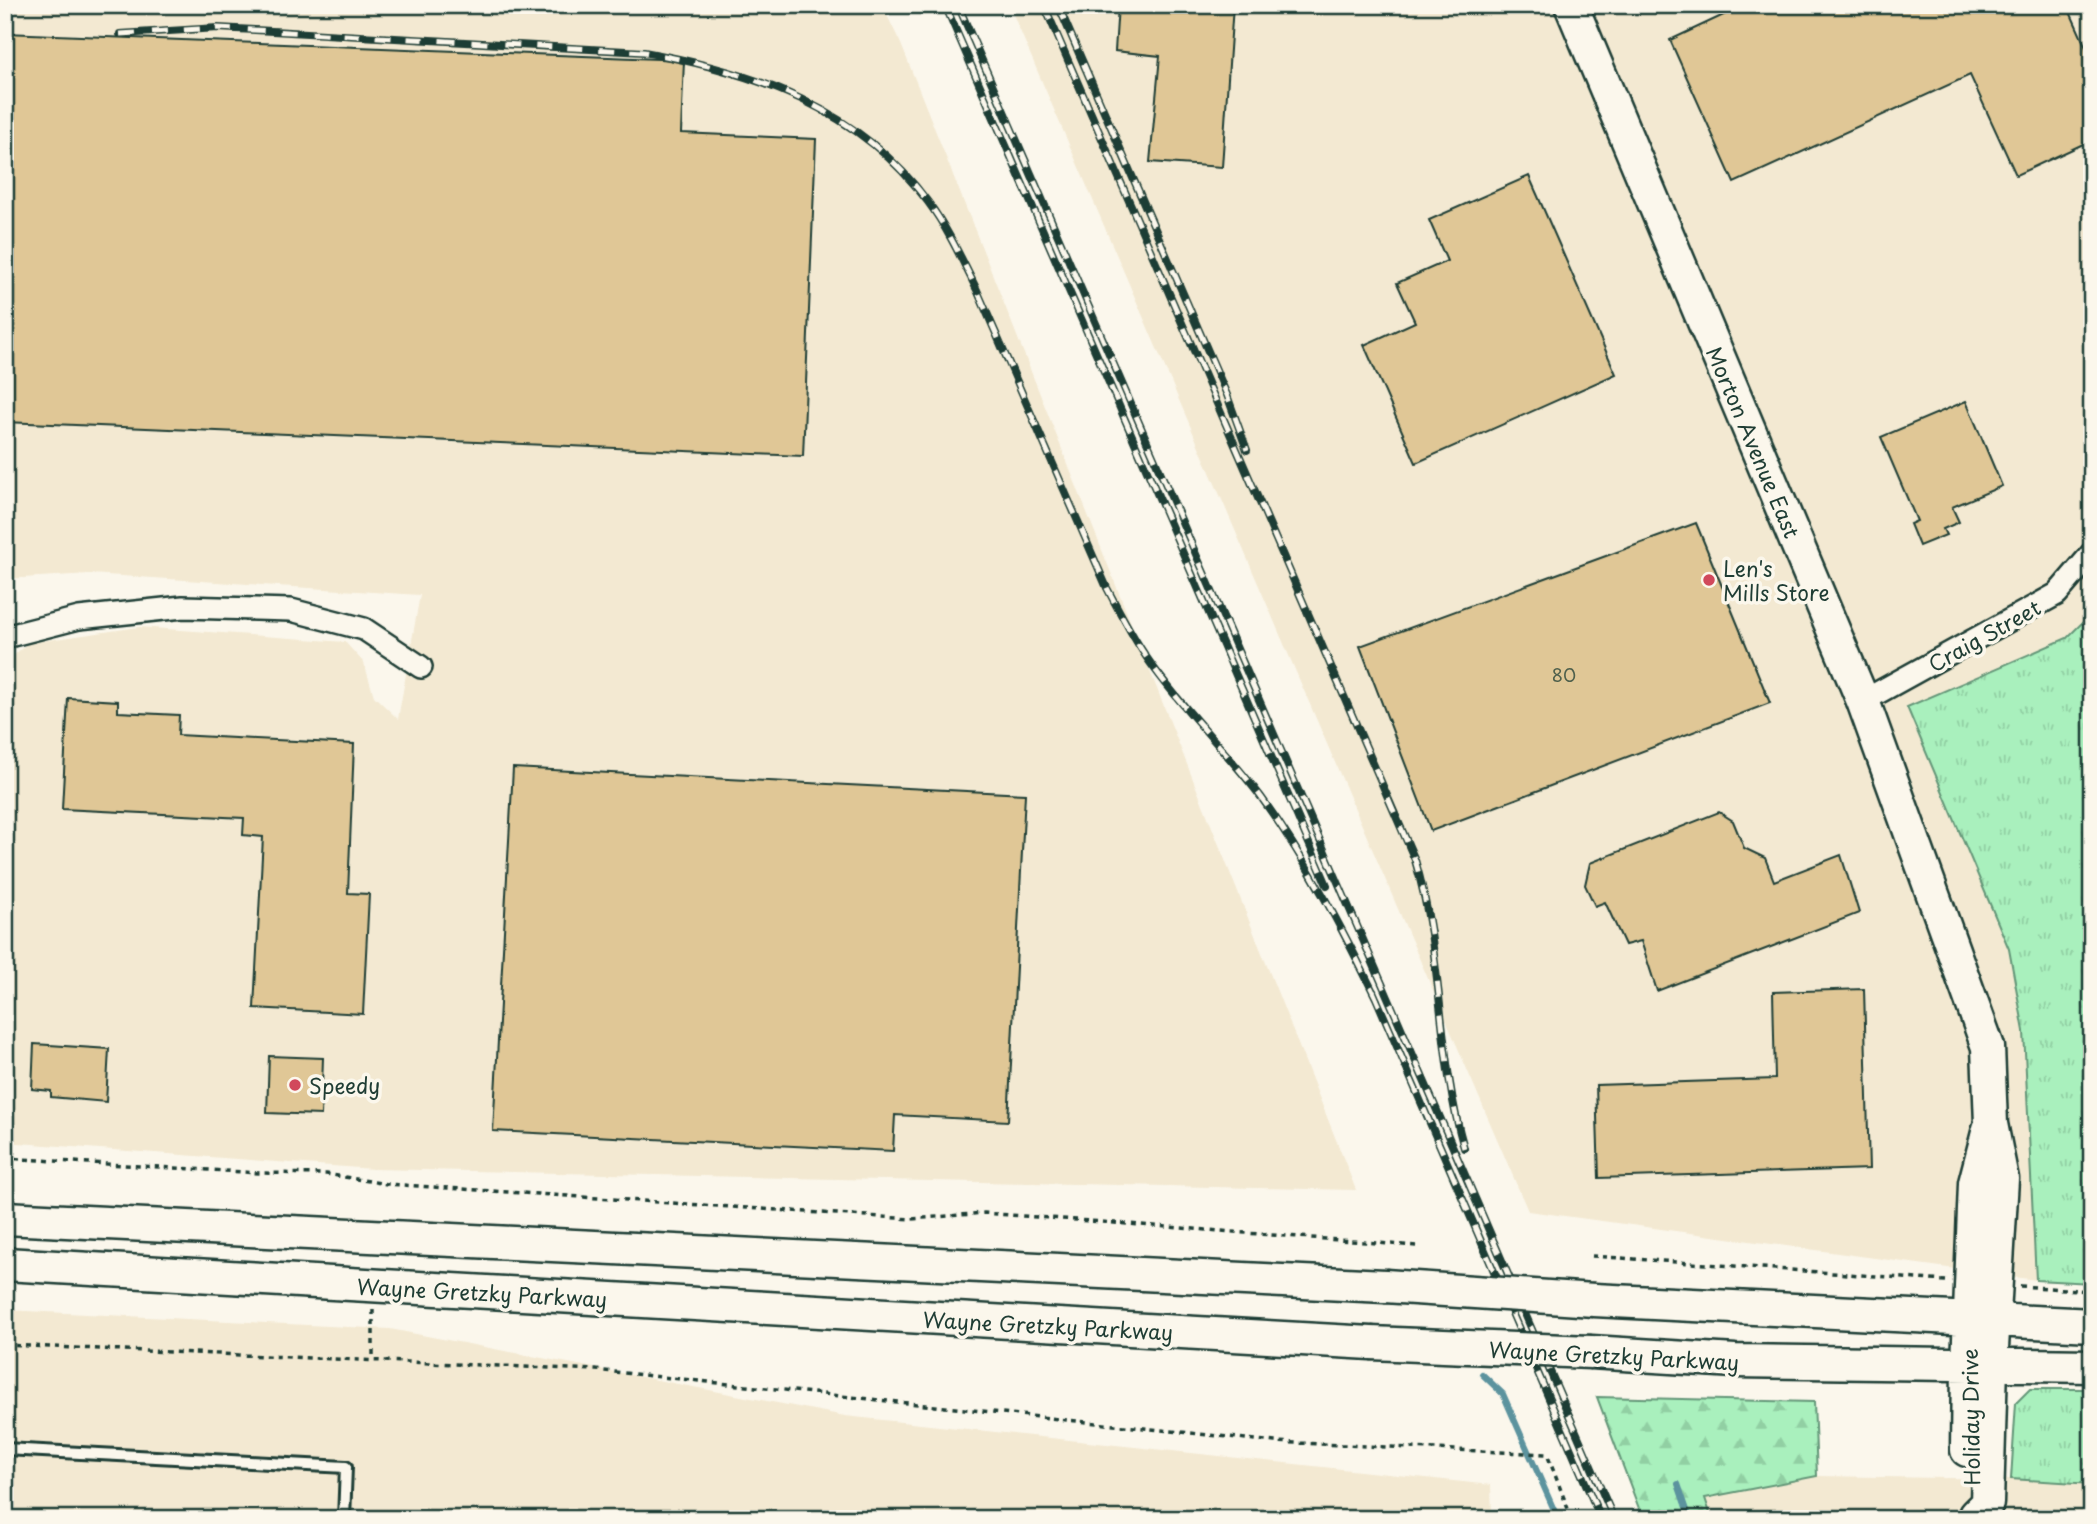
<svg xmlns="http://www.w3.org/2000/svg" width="2097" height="1524" viewBox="0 0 2097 1524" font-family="'Playpen Sans',sans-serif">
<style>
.built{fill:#f3e9d2}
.grass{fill:url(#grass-tufts);stroke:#649678;stroke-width:2}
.forest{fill:url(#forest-firs);stroke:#649678;stroke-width:2}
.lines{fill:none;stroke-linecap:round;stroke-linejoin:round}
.stream{stroke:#5c939e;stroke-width:6}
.building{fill:#e0c796;stroke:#1f3d34;stroke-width:2}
.lane-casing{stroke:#1f3d34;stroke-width:16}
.street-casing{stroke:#1f3d34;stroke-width:26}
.secondary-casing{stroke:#1f3d34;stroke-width:37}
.path{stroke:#1f3d34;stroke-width:3.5;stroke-dasharray:5 5;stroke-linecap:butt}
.lane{stroke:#fbf7ec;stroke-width:10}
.street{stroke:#fbf7ec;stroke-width:21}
.secondary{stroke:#fbf7ec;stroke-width:32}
.rail-casing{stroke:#1f3d34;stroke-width:8}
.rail{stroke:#fbf7ec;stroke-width:5;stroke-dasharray:16;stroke-linecap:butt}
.secondary-bridge-casing{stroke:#1f3d34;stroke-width:37;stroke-linecap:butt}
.secondary-bridge{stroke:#fbf7ec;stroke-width:32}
.poi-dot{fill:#d1495b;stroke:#fbf7ec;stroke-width:2.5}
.labels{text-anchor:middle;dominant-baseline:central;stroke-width:7;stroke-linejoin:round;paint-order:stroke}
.number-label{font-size:18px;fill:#4f604c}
.street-label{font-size:21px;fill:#1f3d34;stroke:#fbf7ec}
.poi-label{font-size:21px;fill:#1f3d34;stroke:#fbf7ec;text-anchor:start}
</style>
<defs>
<pattern id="grass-tufts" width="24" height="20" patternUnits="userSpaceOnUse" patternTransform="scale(1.75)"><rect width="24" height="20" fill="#a9f0bd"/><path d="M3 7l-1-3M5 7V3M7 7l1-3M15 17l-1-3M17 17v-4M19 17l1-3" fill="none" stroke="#91cfa3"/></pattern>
<pattern id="forest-firs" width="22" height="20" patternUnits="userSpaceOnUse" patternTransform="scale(1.75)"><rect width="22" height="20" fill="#a9f0bd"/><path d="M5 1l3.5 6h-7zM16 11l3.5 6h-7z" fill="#91cfa3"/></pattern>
</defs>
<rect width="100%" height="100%" fill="#fbf7ec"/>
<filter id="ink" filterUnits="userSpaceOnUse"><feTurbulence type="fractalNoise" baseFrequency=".0143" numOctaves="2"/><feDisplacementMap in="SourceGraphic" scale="14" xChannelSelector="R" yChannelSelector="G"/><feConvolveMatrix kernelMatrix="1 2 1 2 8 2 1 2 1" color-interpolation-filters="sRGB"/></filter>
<g filter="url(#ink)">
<path class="built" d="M5,5h877l19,39 455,1146 -983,-21 -368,-27v-332l6,-116 -6,-12v-19l23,-20 111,-16 206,15 19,21 10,33 24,23 22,-124 -330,-21 -85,5z
M1009,5h1083v608l-25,25 -160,69 102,242 15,82 12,249 -508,-69z
M5,1310l385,19 455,87 646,69 1,34h-1487z
M1817,1476l194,3 81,5v35h-380l-7,-21z"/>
<path class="grass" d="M2092,613v670l-56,-3 -12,-249 -15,-82 -102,-242 160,-69z
M2030,1389h62v95l-81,-5 5,-76z"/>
<path class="forest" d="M1597,1397l217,5 3,74 -112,22 7,21h-69z"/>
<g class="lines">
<path class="stream" d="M1482,1374l21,20 55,125
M1678,1484l12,35"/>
</g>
<path class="building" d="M1118,5h115l-11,162 -72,-5 10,-106 -45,-5z
M1745,5h322l25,56v79l-76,35 -46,-100 -236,108 -64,-143z
M5,33l679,27 -3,73 135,6 -13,317 -798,-34z
M1529,176l87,198 -200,89 -52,-118 51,-23 -18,-39 50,-22 -18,-41z
M1966,401l36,85 -50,21 7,15 -16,7 3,6 -27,11 -9,-22 7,-3 -36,-84z
M1696,523l74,180 -339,128 -71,-185z
M68,698l50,3v11l61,3 -1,20 176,9 -6,149 21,1 -6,120 -109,-6 9,-171 -20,-2 1,-17 -182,-9z
M513,768l512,26 -17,327 -113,-6 -2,36 -400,-20z
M1719,812l14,9 11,27 21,10 9,23 67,-26 18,58 -202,78 -16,-50 -16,4 -20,-43 -10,4 -10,-21 5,-22z
M1864,989l5,180 -270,9 -3,-93 179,-6 -2,-87z
M34,1044l75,5 -3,53 -55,-5v-6l-19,-2z
M269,1056l54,2 -2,57 -54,-2z"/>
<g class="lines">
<defs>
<path id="lane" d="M5,1449l341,18 -2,52"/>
<path id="street" d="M5,637l74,-19 104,-11 108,3 73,19 57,38
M1863,701l194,-107 35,-41"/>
<path id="secondary" d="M1571,5l292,696 125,346 3,77 11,55 -11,186 -4,138 -12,12
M5,1218l1380,68
M5,1264l1366,79
M1594,1300l498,25
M1591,1352l144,9 357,5
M1967,1450l1,-85 7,-182 14,-54"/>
</defs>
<use href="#lane" class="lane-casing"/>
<use href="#street" class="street-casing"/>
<use href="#secondary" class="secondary-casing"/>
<path class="path" d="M5,1158l255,15 66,1 61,10 525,35 72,-6 433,33
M1592,1256l354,25
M2020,1286l72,5
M373,1310v50
M5,1345l591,25 679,72 272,12 25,65"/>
<use href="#lane" class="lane"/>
<use href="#street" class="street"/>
<use href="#secondary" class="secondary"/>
<defs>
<path id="rail" d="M945,5l382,880
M958,5l656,1514
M1044,5l371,855c28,94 22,194 49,288
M1058,5l169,390 20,55
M120,34l98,-6 426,24c110,20 215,56 284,150 20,27 34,58 49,88l130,298c13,25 26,50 42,73 34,49 77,89 112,136 46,64 82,133 116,203
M1373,991l228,528"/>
</defs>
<use href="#rail" class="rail-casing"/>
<use href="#rail" class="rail"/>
<defs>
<path id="secondary-bridge" d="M1385,1286l209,14
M1371,1343l220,9"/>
</defs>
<use href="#secondary-bridge" class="secondary-bridge-casing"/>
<use href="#secondary-bridge" class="secondary-bridge"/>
</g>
</g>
<g class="poi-dot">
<circle cx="1709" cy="580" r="7"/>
<circle cx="295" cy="1085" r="7"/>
</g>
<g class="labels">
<g class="number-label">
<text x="1564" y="674">80</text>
</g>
<g class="street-label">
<text transform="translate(1754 442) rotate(67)">Morton Avenue East</text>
<text transform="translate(1984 635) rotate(-29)">Craig Street</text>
<text transform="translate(482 1292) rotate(3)">Wayne Gretzky Parkway</text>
<text transform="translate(1048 1325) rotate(3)">Wayne Gretzky Parkway</text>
<text transform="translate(1614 1355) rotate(3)">Wayne Gretzky Parkway</text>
<text transform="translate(1970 1417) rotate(-91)">Holiday Drive</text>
</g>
<g class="poi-label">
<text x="1723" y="568">Len's<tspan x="1723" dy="24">Mills Store</tspan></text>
<text x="309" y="1085">Speedy</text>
</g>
</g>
<rect width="2097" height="1524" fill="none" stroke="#fbf7ec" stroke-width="28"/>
<rect x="14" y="14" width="2069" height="1496" fill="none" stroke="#1f3d34" stroke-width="2.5" filter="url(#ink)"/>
</svg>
